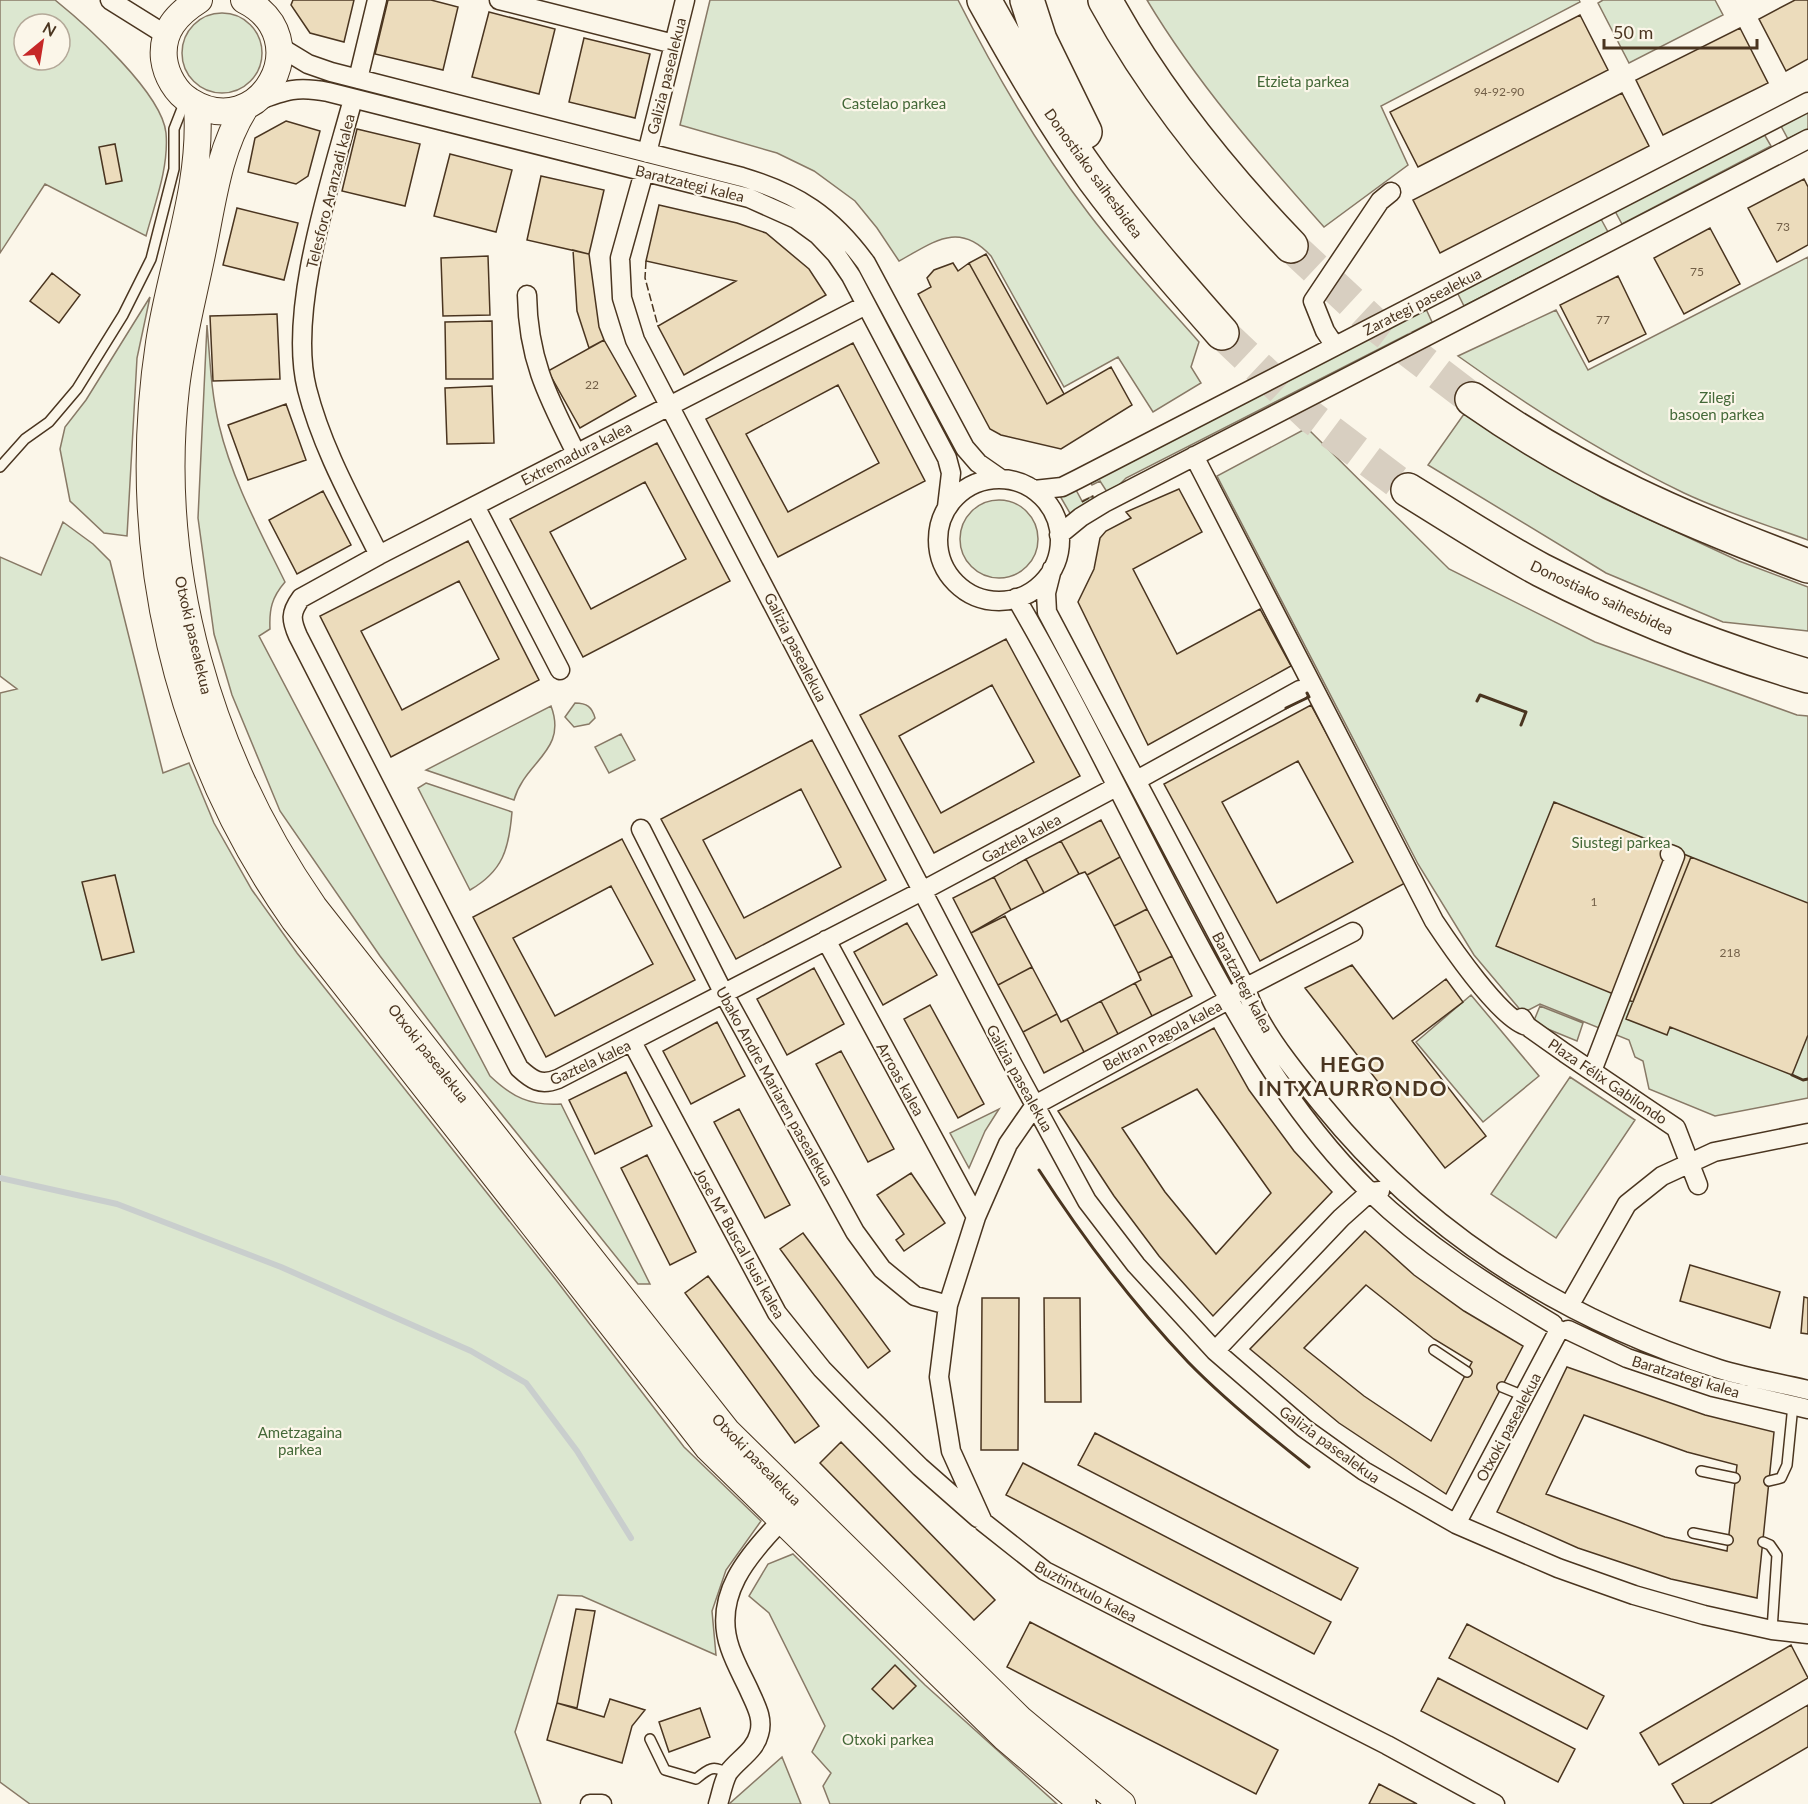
<svg xmlns="http://www.w3.org/2000/svg" width="1808" height="1804" viewBox="0 0 1808 1804" font-family="Lato,sans-serif">
<style>
.green{fill:#dce7d0;stroke:#887966;stroke-width:1.5;fill-rule:evenodd}
.lines{fill:none;stroke-linecap:round;stroke-linejoin:round}
.stream{stroke:#c9cecd;stroke-width:6}
.building{fill:#ecdcbc;stroke:#4a3520;stroke-width:1.5;fill-rule:evenodd}
.highway-tunnel{stroke:#d8cfc1;stroke-width:33;stroke-dasharray:33 16;stroke-linecap:butt}
.lane-casing{stroke:#4a3520;stroke-width:12}
.street-casing{stroke:#4a3520;stroke-width:21}
.secondary-casing{stroke:#4a3520;stroke-width:28}
.highway-casing{stroke:#4a3520;stroke-width:36}
.lane{stroke:#fbf6e9;stroke-width:9}
.street{stroke:#fbf6e9;stroke-width:18}
.secondary{stroke:#fbf6e9;stroke-width:26}
.highway{stroke:#fbf6e9;stroke-width:33}
.fence{stroke:#4a3520;stroke-width:1.5;stroke-dasharray:8 3;stroke-linecap:butt}
.wall{stroke:#4a3520;stroke-width:3}
.labels{text-anchor:middle;dominant-baseline:central;stroke-width:4.5;stroke-linejoin:round;paint-order:stroke}
.number-label{font-size:12px;fill:#725f47}
.street-label{font-size:15px;fill:#4a3520;stroke:#fbf6e9}
.park-label{font-size:15px;fill:#436837;stroke:#fbf6e9}
.district-label{font-size:21px;font-weight:bold;letter-spacing:1.5px;fill:#4a3520;stroke:#fbf6e9}
</style>
<rect width="100%" height="100%" fill="#fbf6e9"/>
<path class="green" d="M0,0h55c31,25 107,93 111,133 3,34 -11,70 -20,103l-101,-52 -45,69zM24,24h36v36h-36z
M710,0h248c38,75 80,147 131,214 34,45 73,86 110,128l-8,25 10,16 -48,29 -35,-55 -54,30 -73,-131c-33,-36 -58,-13 -92,5l-22,-33 -22,-27 -41,-30 -37,-18 -97,-28z
M1147,0h432l1,2 -199,104 27,59 -84,62c-64,-72 -128,-145 -177,-227z
M1603,0h112l8,15 -94,48 -31,-60z
M182 53a40 40 0 1 1 80 0a40 40 0 1 1-80 0Z
M1808,112v17l-20,10 -7,-13z
M1764,134l7,12 -149,78 -7,-13z
M1601,219l7,13 -144,74 -7,-14z
M1808,257v283c-41,-15 -84,-28 -124,-47 -79,-38 -155,-86 -226,-137l98,-46 32,60z
M150,297l-13,61 -10,178 -23,-3 -34,-32 -10,-52 5,-22 21,-27z
M1426,309l6,13 -306,156 -17,17 -9,-14 -8,4 -2,-4z
M207,325c3,34 4,67 12,100 13,55 41,106 66,157 -13,15 -16,27 -15,47l-11,7 231,440c22,21 40,30 71,28l89,180h-12l-172,-214 -86,-114 -100,-145 -48,-116 -18,-61 -16,-116z
M1464,414l139,84 136,63 69,26v44l-85,-9 -117,-49 -178,-108z
M1307,428l142,141 146,73 202,73 11,1v382l-93,18 -66,-27 -6,-28 -8,-4 -6,-17 -89,-36 -17,9 -49,-58 -56,-91 -201,-388z
M1075,488l7,13 11,-5 3,6 -25,13 -11,-19z
M960 539a39 39 0 1 1 78 0a39 39 0 1 1-78 0Z
M63,522l30,22 17,17 53,212 26,-10 25,60 38,67 45,63 259,327 128,167 77,74 -35,49 -14,41 4,44 -134,-59 -24,-1 -43,137 26,72h-511l-30,-22v-1089l17,-4 -17,-13v-119l41,18z
M575,703c12,0 17,4 20,15l-6,6 -15,3 -9,-10z
M551,706c17,45 -26,55 -37,94l-88,-30z
M621,734l14,26 -26,13 -14,-26z
M426,783l86,29c-3,37 -9,59 -42,78l-52,-102z
M1471,995l68,81 -56,46 -67,-80z
M1540,1006l43,17 -6,18 -44,-18z
M1570,1077l65,43 -79,118 -65,-44z
M999,1109l-14,22 -16,37 -19,-35z
M793,1554l132,131 132,119h-227l-7,-18 8,-13 -19,-21 13,-26 -56,-113 -20,-17 19,-32z
M782,1757l19,47h-72z"/>
<g class="lines">
<path class="stream" d="M0,1178l117,26 164,63 190,84 55,32 51,68 54,87"/>
</g>
<path class="building" d="M293,0h61l-10,42 -34,-9 -19,-28z
M388,0h43l27,7 -15,63 -68,-16z
M1795,0h13v59l-22,12 -27,-52z
M489,12l66,17 -16,65 -67,-17z
M1580,15l28,55 -190,97 -28,-55z
M1740,28l28,55 -105,52 -27,-55z
M584,38l66,16 -15,64 -66,-16z
M1622,93l27,53 -209,107 -27,-53z
M286,121l34,10 -12,45 -12,8 -48,-12 7,-34z
M357,129l63,15 -15,62 -63,-15z
M115,144l7,37 -16,3 -7,-37z
M450,154l62,16 -16,62 -62,-16z
M541,176l63,14 -15,64 -62,-14z
M1804,179l4,8v58l-31,17 -29,-54z
M659,205l78,18 29,10 43,36 17,26 -142,80 -26,-49 78,-45 -90,-20z
M237,208l61,15 -14,57 -61,-15z
M1710,228l30,56 -56,30 -30,-56z
M573,250l16,4 10,73 5,13 -15,8 -12,-37z
M986,254l78,140 -17,10 -78,-141z
M488,256l2,59 -47,1 -2,-58z
M953,263l5,8 11,-8 78,141 64,-37 21,38 -71,44 -60,-14 -11,-6 -72,-135 13,-7 -4,-9 7,-8z
M52,273l28,22 -21,28 -29,-22z
M1618,276l28,58 -57,28 -29,-57z
M277,314l3,65 -67,2 -3,-65z
M492,321l1,58h-47l-1,-57z
M604,340l32,56 -56,32 -32,-57z
M853,343l72,138 -147,76 -72,-138zM838,385l41,78 -91,49 -42,-78z
M492,386l2,57 -47,1 -2,-56z
M286,404l20,56 -58,20 -20,-55z
M657,443l73,138 -147,76 -73,-138zM645,482l41,77 -95,50 -41,-77z
M1179,489l23,43 -69,37 44,85 83,-45 31,57 -143,79 -70,-143 16,-33 6,-31 6,-7 25,-13 -5,-6z
M323,491l28,54 -54,29 -28,-54z
M468,541l71,139 -148,77 -71,-141zM459,581l40,78 -97,51 -41,-79z
M1006,639l74,137 -146,77 -74,-138zM992,685l42,77 -93,51 -42,-77z
M1311,705l96,177 -147,79 -96,-177zM1298,761l55,101 -76,41 -55,-101z
M812,740l74,140 -150,79 -75,-140zM801,789l40,78 -97,51 -41,-78z
M1554,802l137,55 -58,145 -137,-56z
M1101,820l19,37 -33,18 -2,-3 -6,2 -18,-33z
M622,839l73,141 -149,77 -73,-140zM611,886l42,78 -98,52 -42,-78z
M1061,841l18,33 -35,19 -18,-34z
M1120,857l27,52 -33,17 -27,-51z
M1691,857l117,46v132l-16,40 -122,-48 -3,8 -41,-16z
M1026,859l18,34 -33,17 -17,-33z
M115,875l19,77 -32,8 -20,-78z
M994,877l17,33 -40,23 -18,-35z
M1147,909l25,47 -34,17 -24,-47z
M1005,916l27,51 -34,18 -27,-52z
M907,923l30,52 -54,30 -29,-53z
M1172,956l20,40 -40,20 -17,-33 6,-3 -3,-7z
M1352,965l41,54 53,-40 17,23 -51,39 74,95 -41,32 -140,-180z
M1032,967l25,47 -34,18 -25,-47z
M814,968l30,56 -57,31 -30,-56z
M1135,983l17,33 -34,18 -17,-33z
M1101,1001l17,33 -34,18 -17,-33z
M930,1005l54,99 -26,14 -54,-99z
M1057,1014l4,8 6,-3 17,33 -40,21 -21,-41z
M717,1022l28,54 -54,28 -28,-53z
M1214,1028l35,62 45,61 38,41 -119,124 -54,-60 -45,-60 -56,-85zM1197,1089l74,104 -55,61 -51,-62 -43,-64z
M841,1051l53,98 -26,13 -52,-98z
M626,1072l26,54 -57,28 -26,-54z
M739,1109l51,96 -25,13 -51,-96z
M647,1155l49,97 -26,13 -49,-97z
M911,1173l34,50 -41,28 -8,-11 8,-6 -27,-39z
M1365,1231l49,44 50,36 59,35 -77,148 -107,-71 -89,-74zM1366,1285l68,54 38,23 -41,79 -67,-45 -60,-48z
M803,1233l87,118 -22,17 -88,-119z
M1690,1265l90,27 -10,36 -90,-27z
M708,1276l111,150 -24,17 -110,-150z
M1804,1297l4,1v36l-7,-1z
M982,1298h37l-1,152h-37z
M1044,1298h36l1,104h-36z
M1567,1367l138,48 69,17 -17,166 -86,-19 -93,-31 -81,-36zM1584,1415l103,37 50,13 -10,86 -62,-14 -119,-43z
M1095,1433l263,135 -17,32 -263,-135z
M841,1442l154,158 -21,20 -154,-157z
M1023,1463l308,159 -17,32 -308,-159z
M576,1609l19,2 -18,97 -20,-5z
M1030,1622l248,128 -22,44 -249,-127z
M1467,1624l137,72 -17,33 -138,-71z
M1791,1645l17,33 -149,87 -19,-32z
M895,1665l21,21 -23,23 -21,-20z
M1438,1678l137,71 -17,33 -137,-71z
M610,1699l35,11 -13,16 -10,37 -75,-23 10,-37 47,14z
M1808,1705v42l-98,57h-26l-12,-20z
M700,1708l10,29 -41,15 -10,-30z
M1379,1784l38,20h-48z"/>
<g class="lines">
<path class="highway-tunnel" d="M1291,246l87,81 94,72
M1222,333l89,84 97,73"/>
<defs>
<path id="lane" d="M0,467l25,-28 24,-17 28,-33 46,-74 28,-56 23,-90v-40l11,-28
M1434,1350l33,22
M1502,1387l22,9
M1701,1471l34,7
M1769,1481l12,-3 6,-13 6,-60
M1693,1533l35,7
M1763,1542l7,3 7,10 -5,75
M650,1739l15,31 31,9c12,-10 18,-15 31,-5"/>
<path id="street" d="M110,0l56,35
M499,0l175,44
M280,47l28,17 23,8 411,105c56,17 89,38 124,86l99,185 13,15 23,16
M358,79l19,-79
M353,99c-21,78 -66,211 -46,290 15,59 45,112 72,166
M257,101c29,-11 40,-15 71,-9l421,106 47,21 22,16 18,19 15,22 96,182 4,15 -4,34
M647,153l38,-153
M644,172l-24,86 2,40 13,42 378,725 74,136 49,64 79,86 89,77 60,43 92,53 102,44 76,27 70,20 68,15 36,4
M527,295c1,65 21,102 49,158
M866,305l-487,250 -78,43c-11,15 -10,22 -3,38l221,432c13,12 21,18 39,11l364,-188 194,-104
M1335,346l-10,-15 -12,-30 67,-100 11,-9
M1194,456l240,465c16,24 67,99 93,105
M938 540a61 61 0 1 1 122 0a61 61 0 1 1-122 0Z
M1034,490l28,-3 16,-8 730,-377
M475,506l85,164
M1059,535l22,-18 23,-14 704,-364
M1052,569l-6,24 1,19 193,365c7,13 11,28 19,41 17,31 42,61 64,88 104,128 241,213 396,263 29,9 60,14 89,21
M1016,598c59,101 109,207 164,311 53,101 107,202 190,283 55,53 118,93 183,132
M1137,780l163,-90
M641,829l83,165 131,238 27,37 33,27 33,9
M1353,932l-118,61 -7,7 -193,105 -27,39 -32,73 -28,88 -9,72 12,74 32,71 62,49 342,174 108,59
M826,940l150,277
M1522,1018l5,8 38,27 111,75 22,57
M632,1042l145,271 45,56 37,38 61,60 58,51
M1592,1071l83,-215 -5,-2
M1569,1306l58,-102 35,-28 52,-24 94,-19
M1568,1330l59,28 86,29 95,22
M1215,1351l126,-133 29,-26 10,-1
M1456,1524l103,-194
M590,1804h12
M718,1804c3,-9 5,-22 10,-31 9,-13 27,-22 31,-39 5,-16 -4,-30 -10,-44 -6,-13 -14,-27 -19,-42 -18,-52 18,-93 52,-128"/>
<path id="secondary" d="M199,0c-22,14 -38,31 -35,59 2,16 12,34 26,42 70,44 130,-63 54,-101
M197,106c6,80 -26,158 -38,237 -31,204 16,408 135,577l414,528 296,289 79,67
M245,108c-28,44 -33,101 -44,151 -9,43 -20,86 -25,129 -21,183 34,369 138,519l413,524 293,288 102,85"/>
<path id="highway" d="M984,0c34,61 69,122 110,179 40,54 84,104 128,154
M1027,0l13,40 45,92
M1105,0c49,90 115,172 186,246
M1472,399c108,76 213,121 336,167
M1408,490c44,27 88,56 133,80 86,44 175,79 267,106"/>
</defs>
<use href="#lane" class="lane-casing"/>
<use href="#street" class="street-casing"/>
<use href="#secondary" class="secondary-casing"/>
<use href="#highway" class="highway-casing"/>
<use href="#lane" class="lane"/>
<use href="#street" class="street"/>
<use href="#secondary" class="secondary"/>
<use href="#highway" class="highway"/>
<path class="fence" d="M646,261l-1,17 13,48
M1082,502l11,-6"/>
<path class="wall" d="M1477,701l3,-6 46,17 -5,13
M1286,708l23,-11 -2,-4
M1792,1075l11,5 5,-1
M1039,1170c44,68 93,133 149,192 37,38 79,72 121,105"/>
</g>
<g class="labels">
<g class="number-label">
<text x="1499" y="91">94-92-90</text>
<text x="1783" y="226">73</text>
<text x="1697" y="271">75</text>
<text x="1603" y="319">77</text>
<text x="592" y="384">22</text>
<text x="1594" y="901">1</text>
<text x="1730" y="952">218</text>
</g>
<g class="street-label">
<text transform="translate(666 76) rotate(-76)">Galizia pasealekua</text>
<text transform="translate(1094 173) rotate(54)">Donostiako saihesbidea</text>
<text transform="translate(690 183) rotate(14)">Baratzategi kalea</text>
<text transform="translate(330 191) rotate(-76)">Telesforo Aranzadi kalea</text>
<text transform="translate(1422 301) rotate(-27)">Zarategi pasealekua</text>
<text transform="translate(576 453) rotate(-27)">Extremadura kalea</text>
<text transform="translate(1602 597) rotate(25)">Donostiako saihesbidea</text>
<text transform="translate(194 635) rotate(77)">Otxoki pasealekua</text>
<text transform="translate(796 647) rotate(63)">Galizia pasealekua</text>
<text transform="translate(1021 838) rotate(-28)">Gaztela kalea</text>
<text transform="translate(1243 982) rotate(62)">Baratzategi kalea</text>
<text transform="translate(1162 1035) rotate(-28)">Beltran Pagola kalea</text>
<text transform="translate(429 1053) rotate(52)">Otxoki pasealekua</text>
<text transform="translate(590 1062) rotate(-25)">Gaztela kalea</text>
<text transform="translate(1020 1078) rotate(61)">Galizia pasealekua</text>
<text transform="translate(901 1079) rotate(61)">Arroas kalea</text>
<text transform="translate(1608 1081) rotate(34)">Plaza Félix Gabilondo</text>
<text transform="translate(775 1086) rotate(61)">Ubako Andre Mariaren pasealekua</text>
<text transform="translate(740 1243) rotate(61)">Jose Mª Buscal Isusi kalea</text>
<text transform="translate(1686 1376) rotate(17)">Baratzategi kalea</text>
<text transform="translate(1508 1427) rotate(-62)">Otxoki pasealekua</text>
<text transform="translate(1330 1444) rotate(36)">Galizia pasealekua</text>
<text transform="translate(757 1459) rotate(46)">Otxoki pasealekua</text>
<text transform="translate(1086 1591) rotate(28)">Buztintxulo kalea</text>
</g>
<g class="park-label">
<text x="1303" y="81">Etzieta parkea</text>
<text x="894" y="103">Castelao parkea</text>
<text x="1717" y="397">Zilegi<tspan x="1717" dy="17">basoen parkea</tspan></text>
<text x="1621" y="842">Siustegi parkea</text>
<text x="300" y="1432">Ametzagaina<tspan x="300" dy="17">parkea</tspan></text>
<text x="888" y="1739">Otxoki parkea</text>
</g>
<g class="district-label">
<text x="1353" y="1063">HEGO<tspan x="1353" dy="24">INTXAURRONDO</tspan></text>
</g>
</g>
<g transform="translate(42 42) rotate(30)"><circle r="28" fill="#fbf6e9" stroke="#b4a999" stroke-width="1.5"/>
<path d="M0-4.5L10 22L0 15L-10 22Z" fill="#c62828"/>
<text y="-9" font-size="16" font-weight="bold" text-anchor="middle" fill="#4a3520">N</text>
</g>
<path d="M1604 39v9h153v-9" fill="none" stroke="#4a3520" stroke-width="3"/>
<text x="1613" y="39" font-size="18" fill="#4a3520" stroke="#fbf6e9" stroke-width="4.5" paint-order="stroke">50 m</text>
</svg>
